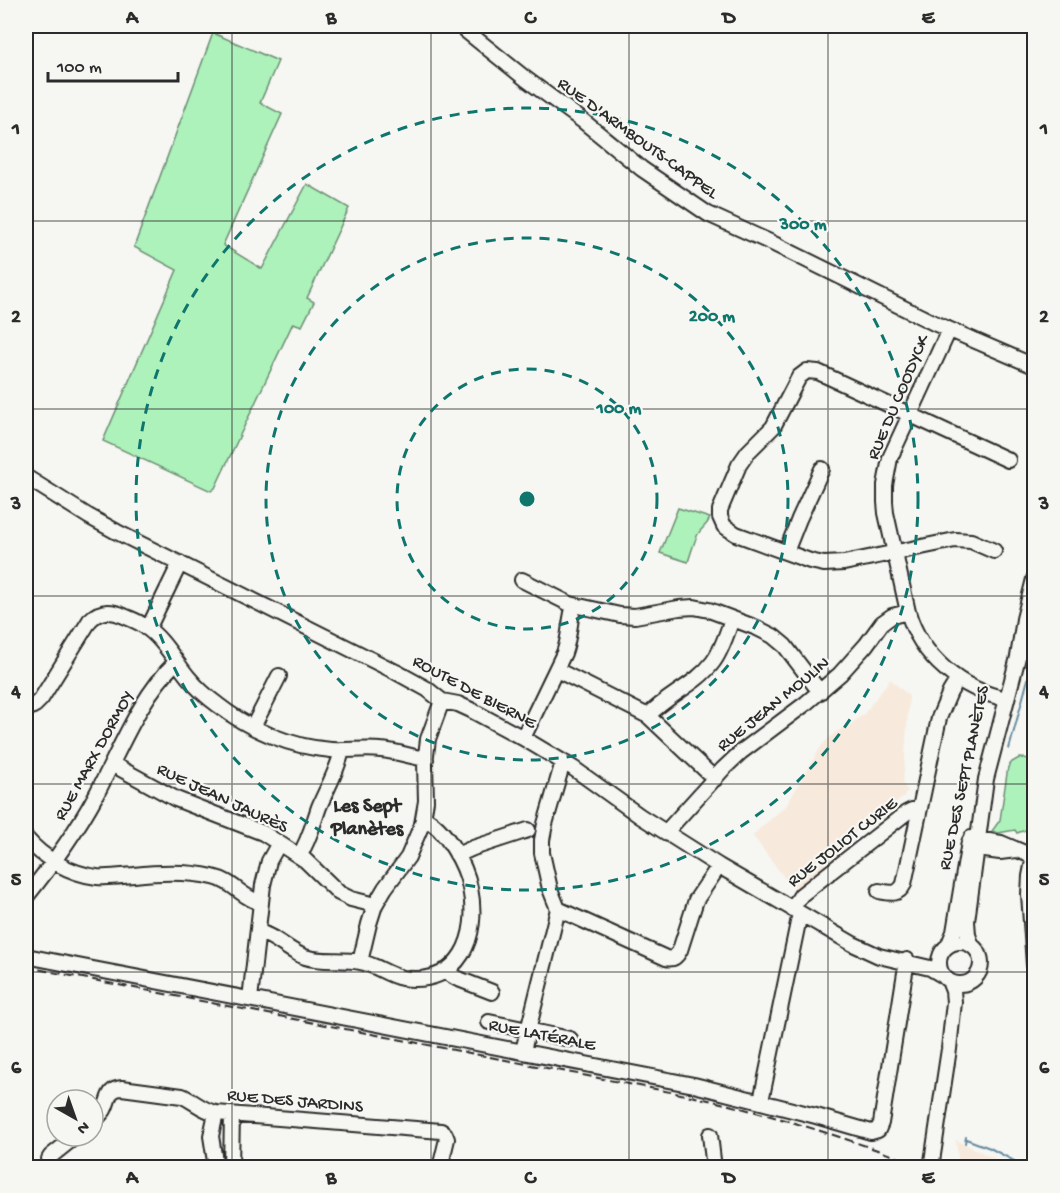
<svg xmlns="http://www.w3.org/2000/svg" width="1060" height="1193" viewBox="0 0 1060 1193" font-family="'Gochi Hand',sans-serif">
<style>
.built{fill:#f7eadc}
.green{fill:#adf1bb;stroke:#6c8e73;stroke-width:1.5}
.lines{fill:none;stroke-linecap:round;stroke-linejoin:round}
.stream{stroke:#668ca1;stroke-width:2}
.minor-casing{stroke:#2b2b2b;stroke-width:18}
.minor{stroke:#f6f6f2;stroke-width:14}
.rail{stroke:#2b2b2b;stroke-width:2;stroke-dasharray:9 4.5;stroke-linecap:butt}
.grid{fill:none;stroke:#2b2b2b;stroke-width:1.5;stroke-opacity:0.55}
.ring{fill:none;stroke:#0f766e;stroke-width:3;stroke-dasharray:10 8}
.labels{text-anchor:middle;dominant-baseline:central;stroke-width:4.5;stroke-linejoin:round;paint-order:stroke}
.street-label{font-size:18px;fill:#2b2b2b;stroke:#f6f6f2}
.neighbourhood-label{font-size:20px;font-weight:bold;fill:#2b2b2b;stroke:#f6f6f2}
.centre{fill:#0f766e;stroke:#f6f6f2;stroke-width:3}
.ring-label{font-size:18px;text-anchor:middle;font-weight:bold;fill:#0f766e;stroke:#f6f6f2;stroke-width:4.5;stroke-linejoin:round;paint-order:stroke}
.neatline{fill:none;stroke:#2b2b2b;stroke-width:2}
.grid-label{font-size:20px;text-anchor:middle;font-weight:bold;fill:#2b2b2b}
</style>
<rect width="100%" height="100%" fill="#f6f6f2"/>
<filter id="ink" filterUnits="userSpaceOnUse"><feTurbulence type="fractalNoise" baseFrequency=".0167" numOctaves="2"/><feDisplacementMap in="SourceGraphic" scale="12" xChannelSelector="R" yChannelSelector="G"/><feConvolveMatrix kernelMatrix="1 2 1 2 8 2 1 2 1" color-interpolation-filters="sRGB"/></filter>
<g filter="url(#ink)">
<path class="built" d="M890,679l19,17 -6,88 5,7 -4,3 1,2 -16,12 -1,-1 -7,5 1,1 -18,14 -1,-1 -23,18 6,8 -49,37 -5,-6 -2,2 -37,-49 5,-6 28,-24 34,-58 5,-6 11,-10 15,-8 14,-11z
M956,1140l52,25 8,2h-57z"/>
<path class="green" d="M213,33l65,28 -18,42 22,11 -59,131 39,24 45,-85 42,24 -42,90 7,4 -12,24 -9,-3 -78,165 -4,3 -108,-50 74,-171 -43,-23z
M678,508l32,10c-3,8 -8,9 -12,16 -4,8 -7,19 -10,28l-28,-9z
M1019,758l15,1v68l-17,6 -2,-3 -17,3 -6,-2 8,-11 8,-53 4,-5z"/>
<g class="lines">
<path class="stream" d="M1009,749l25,-92
M966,1139l24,9 37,20
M965,1143l1,-6"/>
<defs>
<path id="minor" d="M460,26l66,53 57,42 59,48 66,45 64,29 162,80 100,43
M949,330l-59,128 -5,27v17l1,11 22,99c13,45 53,78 99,87
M26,477l62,39 29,16 279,140 31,17 15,12 16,3 13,6 52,28 50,30 67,48 79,50 134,78 26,12 51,12 12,7
M994,551l-23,-10 -16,-1 -111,23 -20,1 -14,-3 -74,-27 -12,-8 -4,-9v-7l19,-45 9,-13 25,-25 26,-50 8,-6 11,1 190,88
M786,552l13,-33 23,-50
M522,580l48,24 50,11 15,1 44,-8 15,-1 15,3 48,18 16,8 12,10 35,46
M148,629l32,-66
M557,670l91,46 67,63
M26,710l9,-5 6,-6 49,-79c10,-10 21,-10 34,-4 6,3 14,5 20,10 19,12 30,34 44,51 9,11 19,20 30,28 32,25 73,42 113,45 17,1 33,-2 50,0 15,1 30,7 45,9
M648,716c19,-21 48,-31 65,-54 9,-12 14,-29 19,-43
M253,727l26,-51
M523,738l41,-85c6,-16 5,-32 10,-48
M563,762l-18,62 -3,16v13l8,36 8,20 108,49c7,2 11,-2 14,-8l16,-50 23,-34
M112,764l64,35 87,34 42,27 34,33 12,6 24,6
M666,832l57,-63 18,-17 64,-48 35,-30 26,-29 16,-22 10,-7 16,-4
M26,838c17,20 44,36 71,39 12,1 25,-1 37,-2 26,-3 53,-4 79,2 20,4 29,21 48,26
M971,838l30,5 33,14
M970,848l30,4 16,-2
M457,855l16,-7 55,-18
M299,856c10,-15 14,-32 20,-49 8,-19 19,-37 23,-57
M1034,856l-4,20 -1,18 5,71
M879,891c11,2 19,5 25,-7l35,-166 11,-26 8,-13
M26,897c26,-32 50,-65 70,-102 24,-45 43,-97 80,-133
M792,909l9,-14 105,-82 6,-3 7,1
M258,932c18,4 30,19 47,25 18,6 37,1 55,5 15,2 27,13 42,16 58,9 78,-42 68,-90 -4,-23 -25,-60 -46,-70
M939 963a21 21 0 1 1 42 0a21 21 0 1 1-42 0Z
M948,946l6,-14 15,-90
M972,946l-4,-11 -1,-14 19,-142 32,-122 6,-38 10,-40
M26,956l668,129 122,31 55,16 7,-2 3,-7 26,-163
M360,962l9,-38 6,-19 10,-17 23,-31 14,-33 4,-23 -1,-38 3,-24 14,-38
M444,971l12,7 36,14
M250,999l13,-114 6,-24 10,-18
M489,1022l81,17
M523,1051l35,-142
M761,1101l39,-188
M216,1113l-5,23 5,32
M93,1121c4,-3 8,-7 11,-11 6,-11 3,-21 18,-22l60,8c12,5 21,15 34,17l225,18 4,3 2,5 -7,29
M710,1135l4,33
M49,1168v-9l2,-3 25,-20
M231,1168l1,-54
M931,1168l18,-119 5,-47 -1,-11 -4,-10"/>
</defs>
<use href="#minor" class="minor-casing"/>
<use href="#minor" class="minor"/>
<path class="rail" d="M26,967l665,129c80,18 158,42 234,72"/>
</g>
</g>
<path class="grid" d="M232,26v1142M431,26v1142M629,26v1142M828,26v1142M26,221h1008M26,409h1008M26,596h1008M26,784h1008M26,972h1008"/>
<g class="ring">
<circle cx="527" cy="499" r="130"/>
<circle cx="527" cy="499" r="261"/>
<circle cx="527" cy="499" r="391"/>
</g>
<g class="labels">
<g class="street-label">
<text transform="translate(637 139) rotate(36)">RUE D'ARMBOUTS-CAPPEL</text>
<text transform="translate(899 398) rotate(-67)">RUE DU COODYCK</text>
<text transform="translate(474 693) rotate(28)">ROUTE DE BIERNE</text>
<text transform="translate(774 705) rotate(-39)">RUE JEAN MOULIN</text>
<text transform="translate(95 756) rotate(-61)">RUE MARX DORMOY</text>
<text transform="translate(965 778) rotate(-78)">RUE DES SEPT PLANÈTES</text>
<text transform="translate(222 799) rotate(25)">RUE JEAN JAURÈS</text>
<text transform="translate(843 843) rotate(-38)">RUE JOLIOT CURIE</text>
<text transform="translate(542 1036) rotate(11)">RUE LATÉRALE</text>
<text transform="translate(295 1102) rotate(5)">RUE DES JARDINS</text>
</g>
<g class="neighbourhood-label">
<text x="367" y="807">Les Sept<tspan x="367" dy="23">Planètes</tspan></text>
</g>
</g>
<circle cx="527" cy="499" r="9" class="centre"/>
<g class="ring-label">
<text x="803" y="229">300 m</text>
<text x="712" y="321">200 m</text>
<text x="619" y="413">100 m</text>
</g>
<rect width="1060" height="1193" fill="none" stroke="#f6f6f2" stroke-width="66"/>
<g transform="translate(75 1118) rotate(140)"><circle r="28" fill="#f6f6f2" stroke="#a5a5a2" stroke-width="1.5"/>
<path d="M0-4.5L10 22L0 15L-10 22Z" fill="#2b2b2b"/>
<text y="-9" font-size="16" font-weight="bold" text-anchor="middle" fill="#2b2b2b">N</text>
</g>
<path d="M48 72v9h130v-9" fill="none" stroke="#2b2b2b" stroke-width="3"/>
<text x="57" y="72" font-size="18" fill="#2b2b2b" stroke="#f6f6f2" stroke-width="4.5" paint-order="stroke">100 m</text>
<rect x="33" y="33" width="994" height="1127" class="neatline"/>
<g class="grid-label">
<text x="132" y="23">A</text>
<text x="331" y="23">B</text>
<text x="530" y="23">C</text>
<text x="729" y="23">D</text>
<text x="928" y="23">E</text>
<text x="16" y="134">1</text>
<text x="1044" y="134">1</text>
<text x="16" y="322">2</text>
<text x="1044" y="322">2</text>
<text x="16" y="509">3</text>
<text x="1044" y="509">3</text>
<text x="16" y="697">4</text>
<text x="1044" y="697">4</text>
<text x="16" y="885">5</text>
<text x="1044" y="885">5</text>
<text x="16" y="1073">6</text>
<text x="1044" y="1073">6</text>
<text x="132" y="1183">A</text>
<text x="331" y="1183">B</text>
<text x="530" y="1183">C</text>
<text x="729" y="1183">D</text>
<text x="928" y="1183">E</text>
</g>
</svg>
